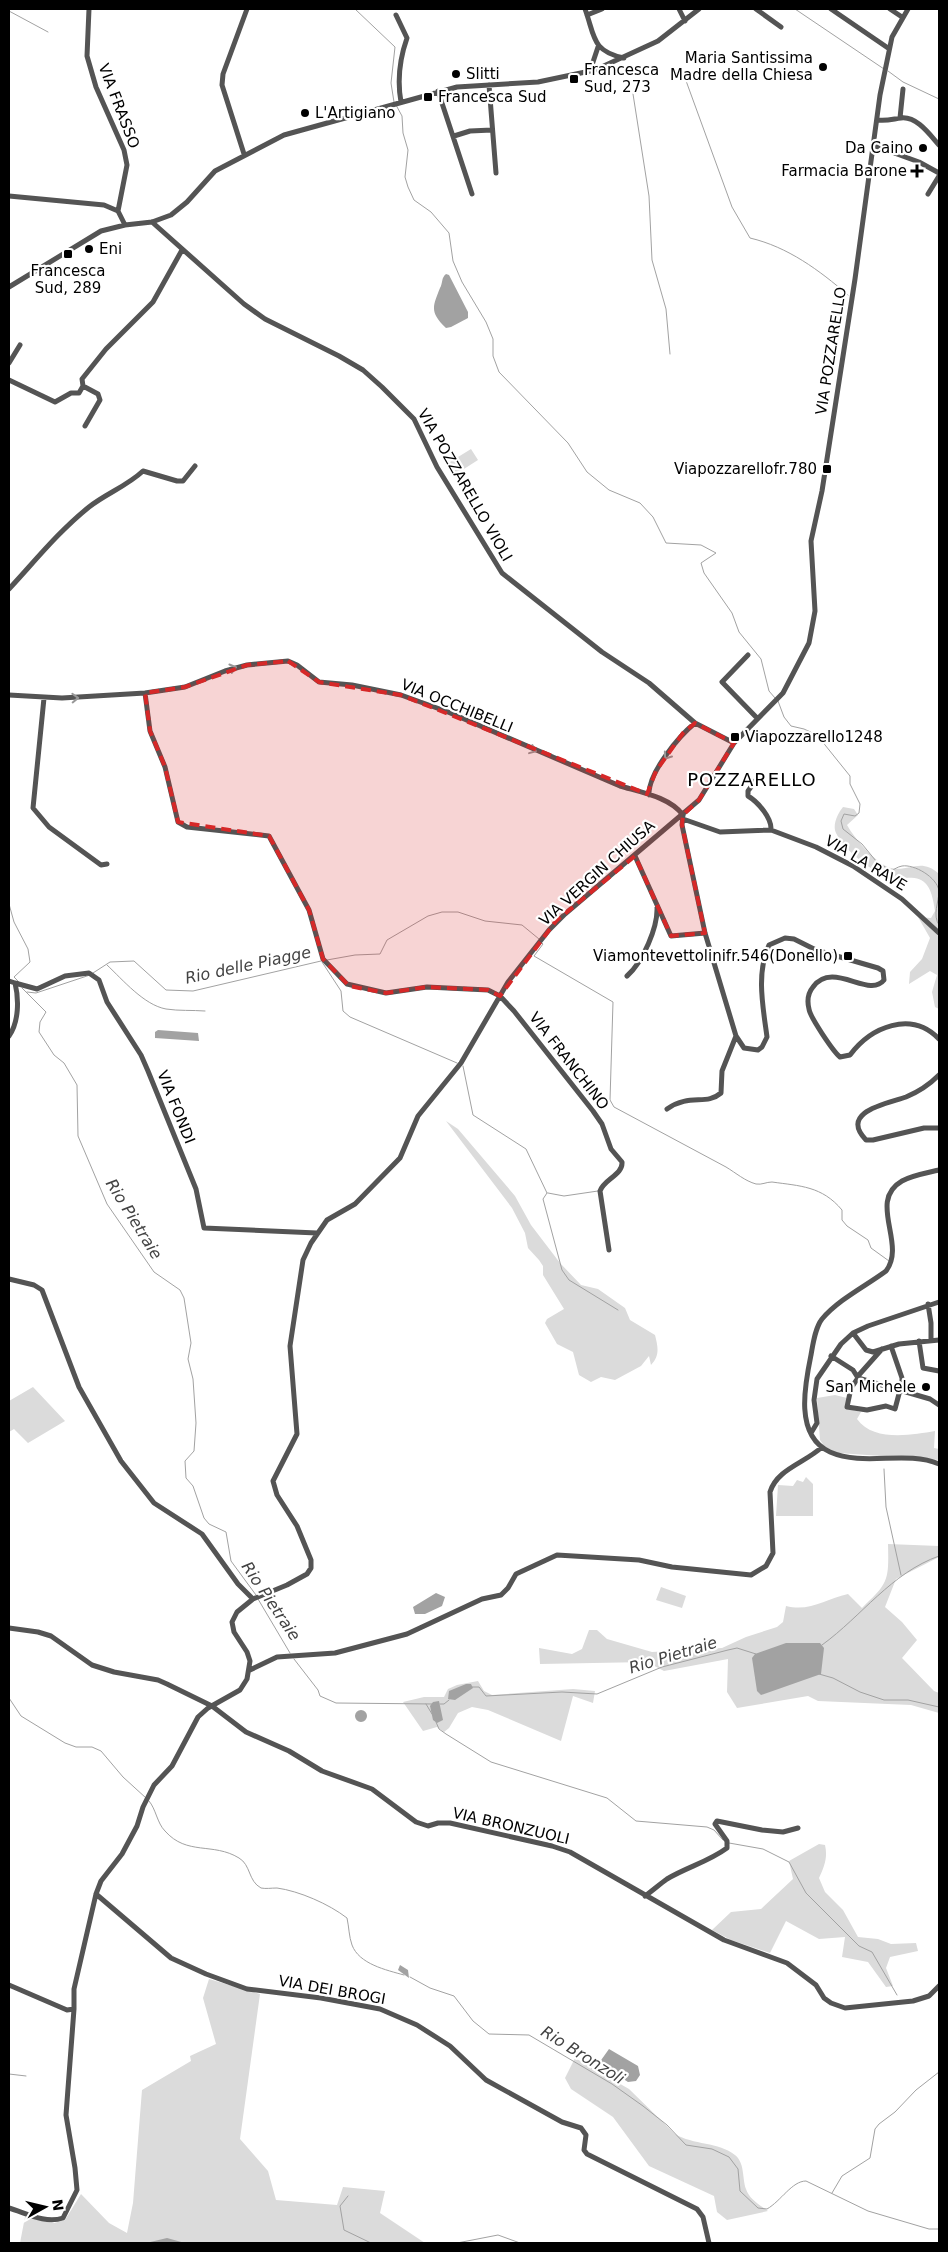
<svg xmlns="http://www.w3.org/2000/svg" width="948" height="2252" viewBox="0 0 948 2252" font-family="'DejaVu Sans',sans-serif">
<style>
.green{fill:#dbdbdb}
.water{fill:#a2a2a2}
.lines{fill:none;stroke-linecap:round;stroke-linejoin:round}
.stream{stroke:#a2a2a2;stroke-width:1}
.minor{stroke:#545454;stroke-width:5}
.oneway{stroke:#989898}
.marked{fill:#d62828;fill-opacity:0.2;stroke:#d62828;stroke-width:4;stroke-dasharray:10 6;stroke-linejoin:round}
.poi-dot{fill:#000;stroke:#fff;stroke-width:2}
.labels{text-anchor:middle;dominant-baseline:central;stroke-width:4.5;stroke-linejoin:round;paint-order:stroke}
.poi-label{font-size:15px;fill:#000;stroke:#fff;text-anchor:end}
.street-label{font-size:15px;fill:#000;stroke:#fff}
.water-label{font-size:16px;font-style:italic;fill:#434343;stroke:#fff}
.quarter-label{font-size:18px;letter-spacing:1px;fill:#000;stroke:#fff}
</style>
<rect width="100%" height="100%" fill="#fff"/>
<path class="green" d="M471,449l7,11 -22,14 -6,-12z
M843,807l11,2 4,6 -11,10c7,13 30,40 44,43 19,4 30,-11 48,6v135l-4,-2 -3,-15 5,-17 -7,-4 -21,13 1,-12 12,-13 8,-21 -12,-21 13,1 4,-7c-5,-35 -14,-36 -48,-31 -17,-13 -41,-27 -51,-47 -4,-8 2,-20 7,-26z
M446,1121l12,8 57,67 16,29 29,38 21,22 17,4 27,19 5,12 25,15c3,12 5,21 -4,30l-2,-9 -8,10 -26,14 -14,-3 -10,5 -12,-7 -6,-23 -16,-8 -12,-21 2,-4 17,-10 -21,-34v-9l-4,-6 -11,-12 -3,-15 -13,-25z
M33,1387l32,34 -37,22 -14,-14 -5,3v-31z
M835,1395l12,3 -2,10 16,4 -4,7c16,23 55,16 78,12l-1,17 5,1v11l-101,-7 -13,-6 -5,-7 -3,-42z
M806,1477l7,7v32h-37l2,-31 15,1 4,-6 6,2z
M888,1544l51,2v11l-43,22 -11,28 17,15 15,18 -15,18 32,33 5,2v20l-28,-8 -93,-4 -10,-5 -71,12 -10,-16 1,-33 -64,12 -17,-9 -107,2 -1,-16 33,6 10,-5 7,-19h8l10,9 45,13 70,-4 24,-11 31,-10 6,-5 3,-16c24,6 40,-7 62,-12l14,14c26,-25 27,-26 26,-64z
M661,1587l25,9 -4,12 -26,-8z
M478,1681l6,10 8,4 81,-6 22,2 -2,12 -20,-7 -12,45 -73,-31 -16,-3 -14,6 -9,15 -5,4 -7,-5 -14,4 -20,-29 21,-5h20l4,-8 9,-4z
M819,1844l6,1c3,13 -1,22 -6,33l6,14 18,18 15,27 20,2 13,5 25,-1 2,8 -28,6 -4,11 7,18 -7,1 -18,-25 -26,-5 3,-20 -26,2 -33,-18 -16,32 -39,-13 -19,-10 19,-18 30,-3 32,-30 -4,-18z
M209,1979l51,15 -20,145 28,32 8,29 61,5 6,-18 42,4 -5,22 45,30h-405l5,-26 29,6 11,-3 16,-26 28,29 18,10 6,-30 9,-113 49,-29 -1,-5 26,-12 -13,-46z
M575,2058l54,31 46,45c18,11 44,8 60,21 10,8 7,23 11,34 3,10 14,16 22,22l-41,9 -10,-8 -3,-16 -65,-30 -36,-49 -42,-28 -6,-11z"/>
<path class="water" d="M446,274l3,1 19,37v6l-17,9 -5,1c-17,-16 -13,-22 -6,-40 3,-5 1,-10 6,-14z
M158,1030l40,3 1,8 -44,-3v-6z
M436,1593l9,4 -3,9 -17,8h-10l-2,-7z
M786,1643h34l4,5 -3,26 -60,21 -4,-4 -5,-33 3,-4z
M466,1684h5l2,4 -18,12 -7,-1 1,-8z
M439,1701l4,19 -6,3 -4,-3 -3,-14 3,-4z
M355 1716a6 6 0 1 1 12 0a6 6 0 1 1-12 0Z
M400,1965l8,5 1,8 -11,-8z
M609,2049l29,17 2,9 -4,6 -8,1 -29,-19z
M167,2238l18,5h-39z"/>
<g class="lines">
<path class="stream" d="M355,9l40,38 -4,36 3,19
M795,9l89,60
M9,11l39,21
M681,67l51,140 18,31c38,9 69,32 98,57
M888,71l15,11 36,17
M633,94l16,102 3,64 14,49 4,45
M396,105l6,11 1,17 5,17 -3,27 3,10 6,13 17,12 18,21 4,28 9,21 24,40 7,17v17l6,16 69,71 19,29 22,18 31,13 13,14 13,26 35,2 15,8 -15,10 3,10 28,40 7,19 22,27 8,32 6,7
M778,701l6,16 7,9 13,3 13,6 33,41v8l10,20 -1,9 -4,3 -11,-2 -3,7 2,8 19,15 14,17 15,10c4,-2 6,-4 11,-5 12,-2 35,11 37,25 0,11 -7,24 0,34
M9,904l5,18 14,27 2,13 -16,15 5,5
M541,942l2,2 -9,12 79,46 -3,98 4,7 112,60c10,6 19,14 30,17 6,1 10,-2 16,-2 28,4 50,4 70,28v10l5,6 21,14 3,8 18,13
M327,960l28,-5 25,-1 7,-14 41,-24 14,-4h16l27,9 37,4 17,14
M322,962l19,29 2,20 7,6 107,46
M107,965c16,15 37,40 59,44 13,2 26,1 39,2
M93,973l17,-11 24,-1 32,29 27,1 128,-30
M22,988l24,24 -6,10 -1,10 15,23 10,8 13,22 1,51 29,68 47,68 26,18 4,8 7,45 -3,16 5,20 3,44 -2,28 -9,10 1,17 7,8 11,32 5,6 17,8 5,29 25,34
M27,992l9,1 54,-18
M463,1066l10,49 53,34 21,44
M547,1193l-4,6 19,71 7,10 49,30
M548,1193l16,3 34,-5
M884,1469l2,38 15,68
M258,1599l32,54
M822,1645c40,-29 69,-72 117,-89
M294,1659l24,31 2,6 16,7 97,1
M819,1674l14,4 27,14 24,8h24l31,7
M471,1687h8l7,9 76,-4 35,2 65,-27 66,-17 9,-2 19,6
M9,1698l12,18 44,27 11,4h16l9,4 22,26 23,21
M426,1704l6,10
M440,1704h4l5,-4
M436,1722l3,7 7,5 45,28 116,36 29,23 71,6 7,3 9,10
M149,1801c7,8 8,22 16,30 22,25 48,11 74,27 12,7 9,23 22,30 5,1 10,0 16,0 22,3 52,16 70,30 2,9 2,19 5,27 7,19 34,25 52,30
M729,1843l34,6 26,13 17,31 53,53 13,6 25,43
M410,1977l20,11 24,8 19,25 16,13 40,1 83,49 31,22 24,19 19,20 26,4 17,8 9,12 2,22 18,17 9,1c14,-8 25,-28 39,-28l62,30 61,18h10
M9,2074l17,2
M832,2193l10,-17 28,-18 5,-29 4,-5 16,-12 21,-22 23,-18
M348,2196l-8,10 4,24 27,13
M457,2243l41,-8 22,8"/>
<path class="minor" d="M89,9l-2,47 9,31 28,63 3,15 -9,46
M585,9c10,27 6,42 39,49
M679,9l6,12
M756,9l25,18
M831,9l57,39
M890,9l12,8
M396,15l11,23c-7,20 -10,42 -6,64
M587,15l15,-6
M590,71l8,-24
M489,85l7,88
M438,91l34,103
M900,118l3,-29
M878,120c9,1 15,-1 23,-2 16,-2 29,17 38,27
M454,136l16,-5 22,-1
M875,146l44,16 20,11
M244,154l-22,-69 1,-11 24,-65
M928,194l11,-18
M9,196l95,9 14,6 7,14
M152,222l92,82 21,15 74,37 24,14 19,17 32,32 23,48 65,106 100,79 47,31 46,40 39,20
M9,287l92,-56 24,-6 27,-3 19,-7 16,-13 28,-31 69,-36 173,-48 81,-5 57,-12 63,-29 41,-32
M9,363l11,-18
M9,380l46,22 16,-9h8l4,-7 -1,-7 24,-30 47,-47 29,-52
M83,386l15,8 2,6 -15,26
M9,589c26,-28 50,-58 80,-82 18,-14 38,-21 54,-36l34,10h6l12,-15
M748,655l-26,27 35,36
M145,693l5,38 15,36 13,55 9,5 82,9 40,74 14,49 24,25 39,9 41,-6 61,3 12,6 14,15 79,100 9,13 9,25 11,13c1,13 -18,17 -22,29l9,59
M9,695l53,3 83,-5 40,-6 40,-16 22,-6 41,-4 9,4 22,17 33,3 49,10 47,17 172,74c20,6 50,11 63,29
M44,698l-11,110 16,19 52,38 6,-1
M756,780l-8,11v5c10,6 24,22 23,34
M649,795c-1,-22 30,-59 46,-72
M683,815l-1,10 23,108 31,103 8,12 14,2 4,-3 5,-10c-4,-30 -11,-64 2,-92l16,-7 9,1 22,11 62,18 5,3 1,9c-15,19 -51,-20 -71,7 -5,6 -6,14 -4,22 1,8 24,42 31,48l10,-2c21,-28 61,-45 89,-16
M683,819l37,13 51,-2 45,17 37,19 49,33 37,34
M635,856l36,80 34,-3
M627,976c16,-14 31,-49 30,-69
M9,981l6,2c4,16 4,39 -6,53
M15,983l22,6 28,-13 24,-3 10,7 8,22 34,53 7,16 48,118 8,39 113,5
M939,1075c-9,9 -21,17 -33,22 -16,6 -68,14 -40,43h7l51,-12h15
M667,1109c23,-16 39,-3 54,-16l1,-22 14,-35
M939,1170c-12,3 -26,5 -37,11 -35,20 5,63 -16,90 -20,15 -47,28 -64,48 -7,9 -9,25 -11,36 -6,29 -17,81 19,97 34,15 75,-2 109,12
M9,1279l25,6 8,5 37,97 42,74 33,42 48,31 36,50 15,15
M928,1304l3,19v17
M853,1333l13,17 7,2 26,-8 40,-4
M919,1341l4,27 16,3
M891,1346l11,32v12
M831,1356l22,14 5,8 72,21 9,6
M858,1376l24,-27
M858,1378l-7,10 -4,19 20,3 19,-4 9,3 5,-19
M811,1433l6,-10 -3,-23 3,-21 24,-35 12,-11 15,-7 71,-24
M9,1628l29,4 13,4 41,29 22,7 44,8 9,4 45,22 34,26 43,19 33,20 50,18 44,33 12,4 10,-3h12l102,23 18,6 154,88 63,23 29,22 8,13 7,5 14,5 68,-7 16,-5 10,-10
M250,1670l27,-13 58,-4 72,-19 75,-35 19,-4 7,-7 8,-14 41,-19 82,5 33,7 79,8 15,-9 7,-13 -3,-61c7,-23 35,-29 52,-45
M96,1894l75,64 35,16 41,15 74,9 59,11 37,16 33,21 36,34 76,42 19,6 5,7 -2,15 3,4 110,55 6,8 6,26
M645,1896c7,-5 15,-12 22,-17 20,-12 41,-17 60,-31v-7l-12,-17 2,-3 45,9 21,2 15,-4
M9,1985l58,25 7,-1
M9,2208c17,5 36,16 54,10l14,-28 -2,-22 -9,-53 8,-106v-20l22,-95 5,-13 21,-27 15,-28 6,-19 11,-22 18,-19 26,-49 10,-9 32,-18 7,-11 3,-18 -3,-9 -13,-20 -2,-10 5,-10 16,-13 34,-14 20,-11 4,-6v-8l-14,-34 -20,-31 -4,-14 24,-47 -7,-88 13,-86 8,-17 16,-23 28,-16 45,-46 18,-42 43,-53 47,-81 41,-52 16,-16 134,-114 35,-57 49,-50 26,-50 6,-32 -4,-70 11,-50 33,-212 25,-184 12,-58 16,-28"/>
</g>
<defs><path id="oneway-chevron" d="M-2-3.5L2.5 0L-2 3.5" fill="none" stroke-width="1.6" stroke-linecap="round" stroke-linejoin="round" transform="scale(1.25)"/></defs>
<g class="oneway">
<use href="#oneway-chevron" transform="translate(233 668) rotate(-16)"/>
<use href="#oneway-chevron" transform="translate(75 698) rotate(-2)"/>
<use href="#oneway-chevron" transform="translate(533 750) rotate(22)"/>
<use href="#oneway-chevron" transform="translate(667 756) rotate(125)"/>
</g>
<path class="marked" d="M288,661l31,21 82,13 246,99 9,-23 27,-38 12,-10 39,20 -35,57 -16,15 -1,10 23,108 -34,3 -36,-80 -79,65 -56,75 -12,-6 -61,-3 -41,6 -37,-7 -26,-27 -14,-49 -40,-74 -91,-14 -13,-55 -15,-36 -5,-38 40,-6 62,-22z"/>
<g class="poi-dot">
<circle cx="823" cy="67" r="5"/>
<circle cx="456" cy="74" r="5"/>
<rect x="569" y="74" width="10" height="10" rx="2.5"/>
<rect x="423" y="92" width="10" height="10" rx="2.5"/>
<circle cx="305" cy="113" r="5"/>
<circle cx="923" cy="148" r="5"/>
<path d="M914.5 163.5h5v5h5v5h-5v5h-5v-5h-5v-5h5z"/>
<circle cx="89" cy="249" r="5"/>
<rect x="63" y="249" width="10" height="10" rx="2.5"/>
<rect x="822" y="464" width="10" height="10" rx="2.5"/>
<rect x="730" y="732" width="10" height="10" rx="2.5"/>
<rect x="843" y="951" width="10" height="10" rx="2.5"/>
<circle cx="926" cy="1387" r="5"/>
</g>
<g class="labels">
<g class="poi-label">
<text x="813" y="58">Maria Santissima<tspan x="813" dy="17">Madre della Chiesa</tspan></text>
<text x="584" y="70" text-anchor="start">Francesca<tspan x="584" dy="17">Sud, 273</tspan></text>
<text x="466" y="74" text-anchor="start">Slitti</text>
<text x="438" y="97" text-anchor="start">Francesca Sud</text>
<text x="315" y="113" text-anchor="start">L'Artigiano</text>
<text x="913" y="148">Da Caino</text>
<text x="907" y="171">Farmacia Barone</text>
<text x="99" y="249" text-anchor="start">Eni</text>
<text x="68" y="271" text-anchor="middle">Francesca<tspan x="68" dy="17">Sud, 289</tspan></text>
<text x="817" y="469">Viapozzarellofr.780</text>
<text x="745" y="737" text-anchor="start">Viapozzarello1248</text>
<text x="838" y="956">Viamontevettolinifr.546(Donello)</text>
<text x="916" y="1387">San Michele</text>
</g>
<g class="street-label">
<text transform="translate(119 106) rotate(69)">VIA FRASSO</text>
<text transform="translate(831 351) rotate(-81)">VIA POZZARELLO</text>
<text transform="translate(465 485) rotate(60)">VIA POZZARELLO VIOLI</text>
<text transform="translate(457 706) rotate(22)">VIA OCCHIBELLI</text>
<text transform="translate(866 863) rotate(31)">VIA LA RAVE</text>
<text transform="translate(597 873) rotate(-42)">VIA VERGIN CHIUSA</text>
<text transform="translate(569 1061) rotate(52)">VIA FRANCHINO</text>
<text transform="translate(176 1107) rotate(68)">VIA FONDI</text>
<text transform="translate(511 1826) rotate(13)">VIA BRONZUOLI</text>
<text transform="translate(332 1990) rotate(10)">VIA DEI BROGI</text>
</g>
<g class="water-label">
<text transform="translate(248 965) rotate(-12)">Rio delle Piagge</text>
<text transform="translate(134 1219) rotate(58)">Rio Pietraie</text>
<text transform="translate(271 1601) rotate(56)">Rio Pietraie</text>
<text transform="translate(673 1655) rotate(-17)">Rio Pietraie</text>
<text transform="translate(583 2055) rotate(32)">Rio Bronzoli</text>
</g>
<g class="quarter-label">
<text x="752" y="779">POZZARELLO</text>
</g>
</g>
<rect width="948" height="2252" fill="none" stroke="#000000" stroke-width="20"/>
<g transform="translate(45 2207) rotate(82)" stroke="#ffffff" stroke-width="4" paint-order="stroke">
<path d="M0-4L9 19L0 12L-9 19Z" fill="#000000"/>
<text y="-8" font-size="14" font-weight="bold" text-anchor="middle" fill="#000000">N</text>
</g>
</svg>
